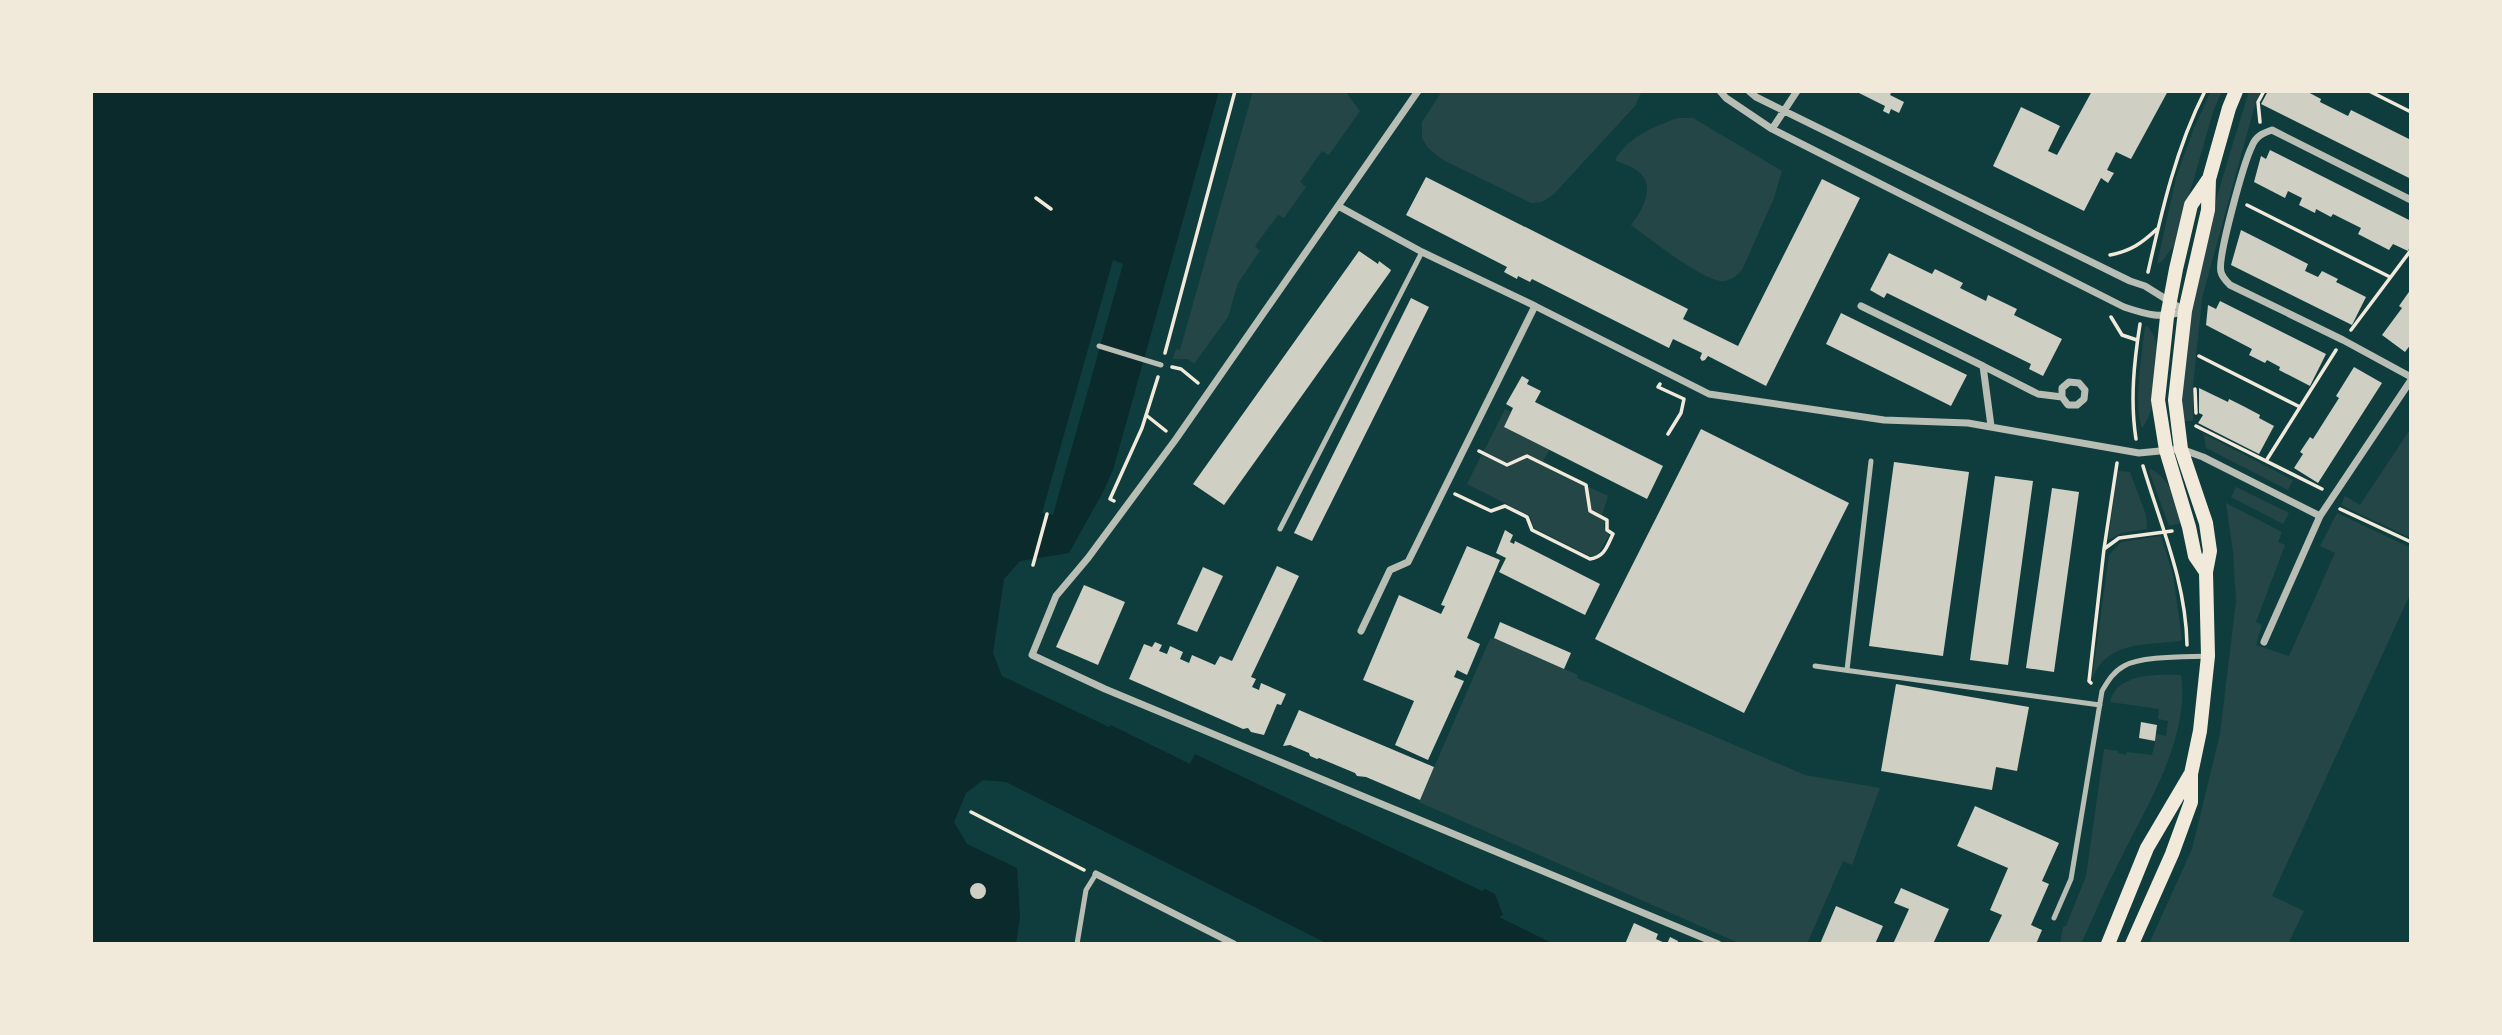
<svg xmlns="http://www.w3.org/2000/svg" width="2502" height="1035" viewBox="0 0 2502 1035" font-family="Overpass,sans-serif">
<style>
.green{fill:#244646}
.water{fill:#0a2a2b}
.pier{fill:#0f3d3e}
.building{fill:#cfcfc3}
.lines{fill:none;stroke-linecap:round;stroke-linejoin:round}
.path{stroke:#f1e9da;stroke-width:3.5}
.service{stroke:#b8beb3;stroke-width:5}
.minor{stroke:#b8beb3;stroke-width:7}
.secondary{stroke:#f1e9da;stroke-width:14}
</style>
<rect width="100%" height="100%" fill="#0f3d3e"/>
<path class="green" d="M1253,91h92l15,20 -31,44 -7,-4 -22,31 6,5 -22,31 -6,-3 -23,31 5,5 -22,32 -10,34 -34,47 -6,-5h-15l3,-10 4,1z
M1442,91h200l-7,15 -81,88 -12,8 -11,1 -88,-43 -15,-12 -6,-10v-16z
M2211,91h11l-9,21 -38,132 -12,16 -6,4 19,-86 18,-50z
M2249,91h12l-5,10 -54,197 -9,88v35h-10c-5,-112 34,-224 66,-330z
M1678,118h15l89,53 -8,27 -32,72c-5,5 -10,10 -18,11 -19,2 -75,-43 -93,-56 10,-13 25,-37 9,-52 -6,-6 -17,-9 -25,-13 13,-23 39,-34 63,-42z
M2147,326c4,5 7,9 9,15 5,19 -1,73 -14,87 -9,-19 0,-78 3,-101z
M1505,409l6,3 -7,15 45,23 -6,12 -16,-8 -20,9 -23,-12z
M2411,428v110l-70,-33 4,-9 15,9z
M2204,434l89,46 -5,10 -82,-42z
M1482,454l25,13 20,-9 81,38 -7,23 4,2 -1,5 5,9 -12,21h-7l-56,-28 -4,-12 -63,-32z
M2151,469c21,12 25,32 32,54l-14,3 -20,-55z
M2118,471l12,1 16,43 1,14 -25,4 -14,7z
M2236,487l53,26 -6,11 -52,-27z
M2226,503l56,29 -4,10 7,3 -29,77 6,3 -6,20 33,11 46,-103 -15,-7 17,-33 74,35v44l-139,304 32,15 -16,33h-139l43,-95 28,-115 16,-133 -3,-49z
M2161,536l12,39 9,64 -2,2c-34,4 -74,0 -88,38l17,-124 12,-13z
M1494,638l84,37 -1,3 228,97 75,13 -28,77 -9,-4 -36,83h-66l-322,-142 71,-163z
M2181,675c9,66 -36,133 -64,191 -13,25 -24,52 -36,78h-21l3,-17 3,-1 20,-50 18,-127 14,2v2l8,2 1,-3 25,3 5,-21 9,2 2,-15 -10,-2 1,-10 -49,-7c6,-29 47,-28 71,-27z"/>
<path class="water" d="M91,91h1128l-106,379 -10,22 -34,61 -49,8 -16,18 -11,74 9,23 107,51 2,-2 79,39 5,-10 287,137 3,-2 10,5 8,21 -4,2 55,27h-226l-322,-162 -23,-2 -17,13 -12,29 13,22 50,24 3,48 -4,28h-925z"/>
<path class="pier" d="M1113,260l10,4 -37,133 -33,118 -11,-2z"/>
<path class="building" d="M1855,91h37l-2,4 14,7 -5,11 -8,-4 -2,5 -6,-3 2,-5z
M2092,91h76l-37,68 -15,-7 -9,18 7,3 -6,10 -7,-5 -17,33 -91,-45 28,-59 39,19 -12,25 9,4z
M2268,91h38l15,8 -1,3 28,14 3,-6 60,30 -2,7 2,1v31l-150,-75z
M2270,150l141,71v23l-3,7 -15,-7 -4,6 -31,-16 3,-6 -28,-14 -2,3 -15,-8 -1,4 -16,-8 3,-7 -14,-7 -3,7 -31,-16 7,-26 5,3z
M1426,177l262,132 -5,10 55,27 84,-167 38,19 -94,188 -58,-30 -3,4 -3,1 -2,-3 2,-5 -29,-14 -4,9 -137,-69 -2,3 -12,-6 -1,3 -13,-7 3,-5 -101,-52z
M2241,230l67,34 -3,7 13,6 4,-6 16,8 -2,3 30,15 -14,28 -121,-60z
M1359,251l19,13 1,-3 12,9 -1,2 -166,233 -31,-21z
M1889,253l43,21 3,-5 28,14 -3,5 26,13 2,-6 29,14 -3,6 48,24 -19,37 -14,-7 2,-5 -144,-71 -3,5 -14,-8z
M2411,289v55l-6,8 -23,-17 20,-27 -3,-2z
M1411,298l18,9 -117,234 -18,-8z
M2220,301l106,53 -16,32 -31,-16 1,-3 -13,-7 -2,3 -16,-8 3,-6 -46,-24 2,-20 8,4z
M1841,313l126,62 -16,31 -125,-62z
M2354,367l28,16 -64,100 -24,-15 9,-14 -3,-2 10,-15 3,2 26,-41 -3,-2z
M1522,376l7,4 -2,4 14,7 -6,11 128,64 -16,33 -143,-72 9,-19 -7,-4z
M2199,388l29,14 1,-3 16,8 15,8 -1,3 15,8 -15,28 -61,-31 5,-8 -4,-2z
M1701,429l148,74 -105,210 -149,-74z
M1894,462l75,10 -26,184 -74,-10z
M1995,476l38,5 -25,184 -38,-5z
M2052,488l27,4 -25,180 -28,-4z
M1505,530l8,5 -3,7 4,2 1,-3 85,43 -15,31 -86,-43 7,-14 -10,-5z
M1467,546l33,14 -33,78 13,6 -13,31 -10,-5 -3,7 10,4 -36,79 -33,-15 19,-44 -51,-21 36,-85 42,19 4,-8 -4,-1z
M1277,566l22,10 -48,101 5,2 -4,8 7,3 2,-7 25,11 -5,11 -4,-1 -13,31 -13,-3 -3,-4 -5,1 -114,-50 15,-35 8,3 3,-5 7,3 -3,6 8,3 3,-8 13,6 -3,7 9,4 3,-8 23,10 5,-9 12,5z
M1203,567l20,9 -26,56 -20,-8z
M1084,585l41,17 -27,63 -42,-18z
M1500,622l71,31 -7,16 -70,-31z
M1896,684l133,23 -12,64 -21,-4 -4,23 -111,-19z
M1299,710l135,57 -14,33 -54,-23 -9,-1 -2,-3 -36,-15 -2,1 -7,-3 -1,-3 -19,-8 -7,1z
M2141,722l16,3 -2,16 -16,-3z
M1975,806l84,37 -17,38 7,3 -18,41 11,5 -6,14h-48l14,-29 -12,-5 18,-42 -51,-22z
M970 891a8 8 0 1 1 16 0a8 8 0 1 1-16 0Z
M1901,888l48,21 -16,35h-40l16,-35 -15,-6z
M1836,906l47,20 -8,18h-55z
M1634,923l24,11 -2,5 11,5 3,-7 8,4 -1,3h-52z"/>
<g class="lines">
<path class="path" d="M2369,91l42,21
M2260,122l-2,-20 6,-11
M1036,198l15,11
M2247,205l143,72
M2110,255c21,-4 32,-12 47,-26
M2148,272c14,-62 28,-124 57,-181
M2111,317l11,18 15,5
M2351,330l60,-80
M1165,353l70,-262
M2199,356l101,51
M1172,367l9,2 17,14
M1660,384l-2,3 26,12 -3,14 -13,21
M2195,389l1,24
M1146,415l20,16
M2196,426l126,63
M2136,439c-6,-38 -2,-77 4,-115
M2266,461l70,-111
M2143,466c18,60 43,116 44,179
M1455,494l36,17 14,-5 22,11 5,13 58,29c15,-2 17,-13 23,-25l-6,-4v-10l-17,-9 -4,-26 -59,-29 -20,9 -28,-14
M1114,501l-4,-2 32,-71 16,-51
M2340,509l71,33
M2104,549l15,-11 53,-7
M1033,565l14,-51
M2091,683l-2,-2 15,-132 13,-86
M971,812l113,58"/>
<path class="service" d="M1099,346l62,19
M1280,529l142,-277
M1815,666l285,39
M1847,670l24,-209
M2054,918l17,-39 31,-188c6,-10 11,-19 22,-25 17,-10 62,-9 84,-10
M1077,944l9,-54 10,-16"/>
<path class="minor" d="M1418,91l-242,348 -88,119 -32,38 -24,59 73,34 613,255
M1720,91l6,7 46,31 352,178c24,8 37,12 61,4l-40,-25 -15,-5 -374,-184 -7,-6
M1772,129l25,-38
M2411,200l-139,-70c-9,3 -16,6 -20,16 -8,16 -35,112 -31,126 1,5 6,10 9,13l113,55 68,37
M1338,206l84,46 113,54 174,88 175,26 84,3 171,30 42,-4 22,8 117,59
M1861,306l122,60 8,60
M1983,366l55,28 24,3 6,8h9l7,-6 1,-9 -6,-7 -10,-1 -7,6v9
M1361,631l29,-61 18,-8 127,-256
M2264,642l56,-126 91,-136
M1096,874l138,70"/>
<path class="secondary" d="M2206,572l-11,-16 -6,-29 -23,-77 -8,-50 9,-83 9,-48 15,-64 17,-25
M2108,944l39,-96 43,-73
M2132,944l40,-90 19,-52v-28l9,-43 8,-75 -2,-84 4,-21 -4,-28 -25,-74 -6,-49 10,-89 23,-101 1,-31 20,-71 7,-17"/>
</g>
<rect width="2502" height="1035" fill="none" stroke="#f1e9da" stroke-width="186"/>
</svg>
